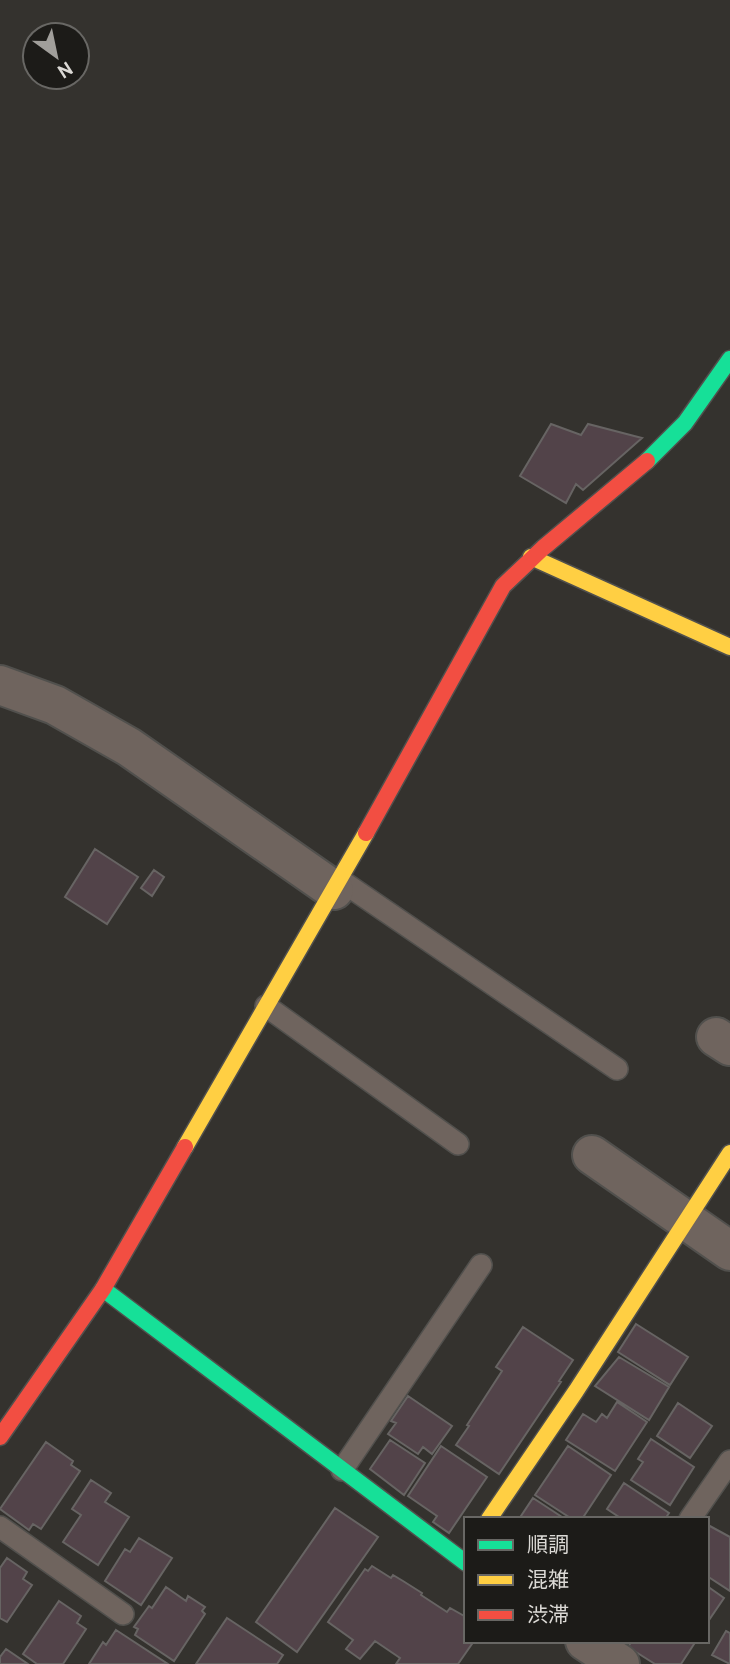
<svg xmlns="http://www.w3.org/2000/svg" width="730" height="1664" viewBox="0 0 730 1664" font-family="Overpass,'Noto Sans JP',sans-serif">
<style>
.building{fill:#524349;stroke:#676463;stroke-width:2}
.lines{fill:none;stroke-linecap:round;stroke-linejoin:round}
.lane-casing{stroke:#51504d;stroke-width:24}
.street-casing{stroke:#51504d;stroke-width:42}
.fast-casing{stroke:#51504d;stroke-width:19}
.slow-casing{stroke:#51504d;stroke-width:19}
.jam-casing{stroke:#51504d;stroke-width:19}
.lane{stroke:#6f645e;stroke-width:21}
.street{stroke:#6f645e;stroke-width:38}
.fast{stroke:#16e098;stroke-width:16}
.slow{stroke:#ffcf43;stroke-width:16}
.jam{stroke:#f24e42;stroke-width:16}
</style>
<rect width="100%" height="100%" fill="#34322e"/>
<path class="building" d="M551,424l30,11 7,-11 54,14 -59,52 -7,-6 -10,19 -46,-27z
M95,849l43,28 -31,47 -42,-27z
M154,870l10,7 -12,19 -11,-8z
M636,1324l52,33 -18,28 -52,-33z
M523,1327l50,33 -14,21 2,1 -62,92 -43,-29 13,-19 -2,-1 35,-54 -6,-4z
M619,1357l50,30 -20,33 -54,-34z
M408,1396l44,30 -20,28 -9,-7 -5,7 -30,-20 8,-11 -5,-2z
M617,1402l30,20 -32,49 -49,-31 17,-26 13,8 6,-8 5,4z
M678,1403l34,23 -22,32 -33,-22z
M651,1439l43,28 -24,38 -39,-25 12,-18 -5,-3z
M390,1440l35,23 -21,32 -34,-26z
M46,1442l27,19 -2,4 9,6 -39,58 -8,-5 -4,6 -29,-21z
M441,1446l46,31 -38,56 -16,-11 4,-6 -29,-20z
M568,1446l43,29 -29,44h-10l-37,-24z
M91,1480l20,13 -6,9 24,15 -31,48 -35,-23 18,-27 -9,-6z
M624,1483l45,30 -4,6h-43l-15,-10z
M533,1498l32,21h-46z
M335,1508l43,29 -81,115 -41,-30z
M708,1525l22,12v54l-23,-15z
M139,1538l33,20 -31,47 -36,-24 20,-32 5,3z
M7,1558l20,14 -4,7 9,6 -25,37 -7,-4v-50z
M372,1566l19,12 2,-3 10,6 19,12 -1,2 26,17 3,-4 16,9v24h8l-16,23h-62l4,-6 -25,-17 -15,18 -14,-10 7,-9 -25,-18 37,-53 3,2z
M707,1586l17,12 -17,25z
M166,1587l20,14 2,-5 17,11 -3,4 3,3 -31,47 -39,-26 3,-6 -4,-2 15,-21 3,2z
M59,1601l22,15 -4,7 9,6 -23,35h-26l-14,-10z
M227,1618l56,37 -6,9h-81z
M116,1630l52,34h-79l14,-22 3,3z
M726,1631l4,2v31l-18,-9z
M632,1641h64l-15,23h-26l-27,-17z
M6,1649l22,15h-28v-7z"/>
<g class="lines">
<defs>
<path id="lane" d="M340,880l277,189
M266,1006l192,138
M342,1470l139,-205
M690,1519l40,-58
M0,1527l123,87"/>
<path id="street" d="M0,685l55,20 74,42 205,143
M716,1037l14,9
M592,1155l138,96
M585,1641l35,23"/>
<path id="fast" d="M647,461l38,-38 45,-64
M103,1289l363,274"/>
<path id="slow" d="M531,557l199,90
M185,1147l181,-314
M489,1519l87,-128 154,-238"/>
<path id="jam" d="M366,833l137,-247 40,-38 104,-87
M0,1437l103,-148 82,-142"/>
</defs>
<use href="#lane" class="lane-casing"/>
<use href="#street" class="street-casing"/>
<use href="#fast" class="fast-casing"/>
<use href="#slow" class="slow-casing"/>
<use href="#jam" class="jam-casing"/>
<use href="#lane" class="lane"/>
<use href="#street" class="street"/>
<use href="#fast" class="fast"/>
<use href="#slow" class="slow"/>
<use href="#jam" class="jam"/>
</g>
<rect x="464" y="1517" width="245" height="126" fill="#1c1b18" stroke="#686764" stroke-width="2"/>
<rect x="478" y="1540" width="35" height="10" fill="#16e098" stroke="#686764" stroke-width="2"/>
<text x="527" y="1552" font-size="21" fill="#dbd9d5">順調</text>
<rect x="478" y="1575" width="35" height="10" fill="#ffcf43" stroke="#686764" stroke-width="2"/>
<text x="527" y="1587" font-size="21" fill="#dbd9d5">混雑</text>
<rect x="478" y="1610" width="35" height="10" fill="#f24e42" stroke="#686764" stroke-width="2"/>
<text x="527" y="1622" font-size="21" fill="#dbd9d5">渋滞</text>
<g transform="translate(56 56) rotate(147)"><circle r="33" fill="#1c1b18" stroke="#686764" stroke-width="2"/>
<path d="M0-5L12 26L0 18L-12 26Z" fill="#a19f9b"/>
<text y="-10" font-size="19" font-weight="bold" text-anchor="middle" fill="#dbd9d5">N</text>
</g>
</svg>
